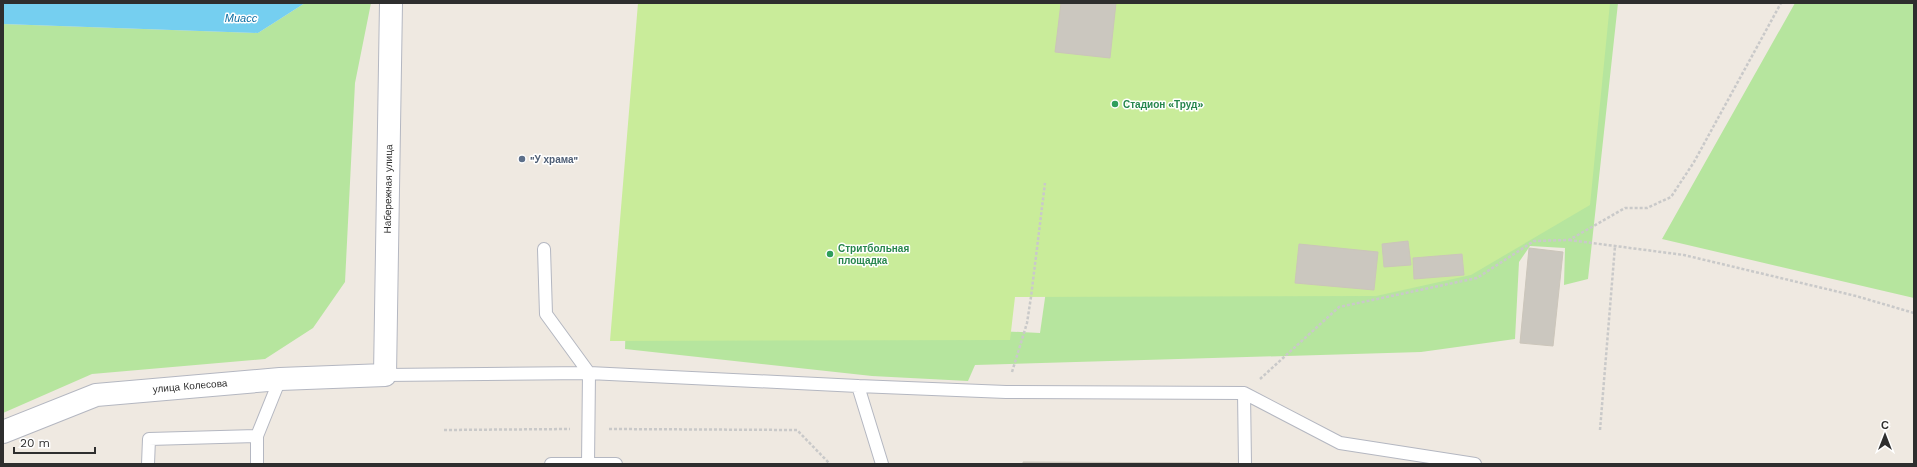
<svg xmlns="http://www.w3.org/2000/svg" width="1917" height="467" viewBox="0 0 1917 467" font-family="'Work Sans',sans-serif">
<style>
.green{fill:#b6e59e}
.pitch{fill:#c9ec9a}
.water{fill:#75cff0}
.building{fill:#cbc7bf;stroke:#cbc5ba}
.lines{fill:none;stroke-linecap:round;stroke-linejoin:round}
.lane-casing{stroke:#b4b7c1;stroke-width:14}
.secondary-casing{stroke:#b4b7c1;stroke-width:24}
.path{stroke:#c9c9c9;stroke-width:2.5;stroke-dasharray:3 2;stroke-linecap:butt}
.lane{stroke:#fff;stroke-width:12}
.secondary{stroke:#fff;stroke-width:22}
.leisure-dot{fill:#2e9e5b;stroke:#fff;stroke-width:1.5}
.service-dot{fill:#5c6f8a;stroke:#fff;stroke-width:1.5}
.labels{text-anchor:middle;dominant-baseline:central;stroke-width:3;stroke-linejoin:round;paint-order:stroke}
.leisure-label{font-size:10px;font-weight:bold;fill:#27864d;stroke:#fff;text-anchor:start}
.service-label{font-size:10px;font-weight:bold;fill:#4e5e75;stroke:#fff;text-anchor:start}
.street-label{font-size:10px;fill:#2e2e2e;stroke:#fff}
.water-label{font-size:11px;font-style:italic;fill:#0d6fa3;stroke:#fff}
</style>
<rect width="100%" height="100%" fill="#efe9e1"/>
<path class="green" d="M305,3h66l-16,80 -10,199 -32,46 -48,31 -173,15 -89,39v-389l255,9z
M1549,3h69l-30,276 -24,6 1,-37 -35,-2 -11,16 -4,77 -94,13 -446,13 -7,16 -96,-5 -247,-27 1,-36 414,20 20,-140z
M1795,3h119v295l-252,-59z"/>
<path class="pitch" d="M638,3h972l-20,202 -119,70 -95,21 -361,1 -5,43 -400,1z"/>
<path class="water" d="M3,3h302l-47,30 -255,-9z"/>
<path class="building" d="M1061,3h55l-6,55 -55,-6z
M1408,241l3,24 -27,2 -2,-23z
M1299,244l79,8 -4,38 -79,-7z
M1529,248l34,4 -10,94 -33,-3z
M1462,254l2,21 -50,4 -1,-21z
M1023,462l197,1 -197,1z"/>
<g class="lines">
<defs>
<path id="lane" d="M544,249l2,65 43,59 -1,91
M385,375l204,-2 269,13 24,78
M858,386l148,6 238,1 1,71
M1244,393l96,50 135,21
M148,464l1,-25 108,-3
M257,464v-28l23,-57
M551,464h65"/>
<path id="secondary" d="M3,432l93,-37 184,-16 105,-4 6,-372"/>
</defs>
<use href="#lane" class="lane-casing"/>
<use href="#secondary" class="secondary-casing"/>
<path class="path" d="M1569,240l115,15 172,41 58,17
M1012,372l15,-49 4,-26 14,-114
M1260,379l79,-72 138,-29 57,-37 35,-1 56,-32h22l24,-11 23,-35 87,-159
M609,429l188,1 33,34
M444,430l126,-1
M1600,430l15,-184"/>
<use href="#lane" class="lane"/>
<use href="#secondary" class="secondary"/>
</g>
<g class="leisure-dot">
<circle cx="1115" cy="104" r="4"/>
<circle cx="830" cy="254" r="4"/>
</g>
<circle class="service-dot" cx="522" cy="159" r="4"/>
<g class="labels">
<g class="leisure-label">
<text x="1123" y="104">Стадион «Труд»</text>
<text x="838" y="248">Стритбольная<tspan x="838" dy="12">площадка</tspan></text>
</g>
<g class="service-label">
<text x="530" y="159">"У храма"</text>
</g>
<g class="street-label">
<text transform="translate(388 189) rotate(-89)">Набережная улица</text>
<text transform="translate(190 386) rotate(-5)">улица Колесова</text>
</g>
<g class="water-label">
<text x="241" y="18">Миасс</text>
</g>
</g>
<rect width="1917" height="467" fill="none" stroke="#2e2e2e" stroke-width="8"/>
<g transform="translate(1885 435)" stroke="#ffffff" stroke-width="3" paint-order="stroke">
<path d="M0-3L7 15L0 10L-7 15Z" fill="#2e2e2e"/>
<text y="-6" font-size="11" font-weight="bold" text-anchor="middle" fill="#2e2e2e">С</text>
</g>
<path d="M14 447v6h81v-6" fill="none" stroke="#2e2e2e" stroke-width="2"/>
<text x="20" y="447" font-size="12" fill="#2e2e2e" stroke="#ffffff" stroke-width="3" paint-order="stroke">20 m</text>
</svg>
